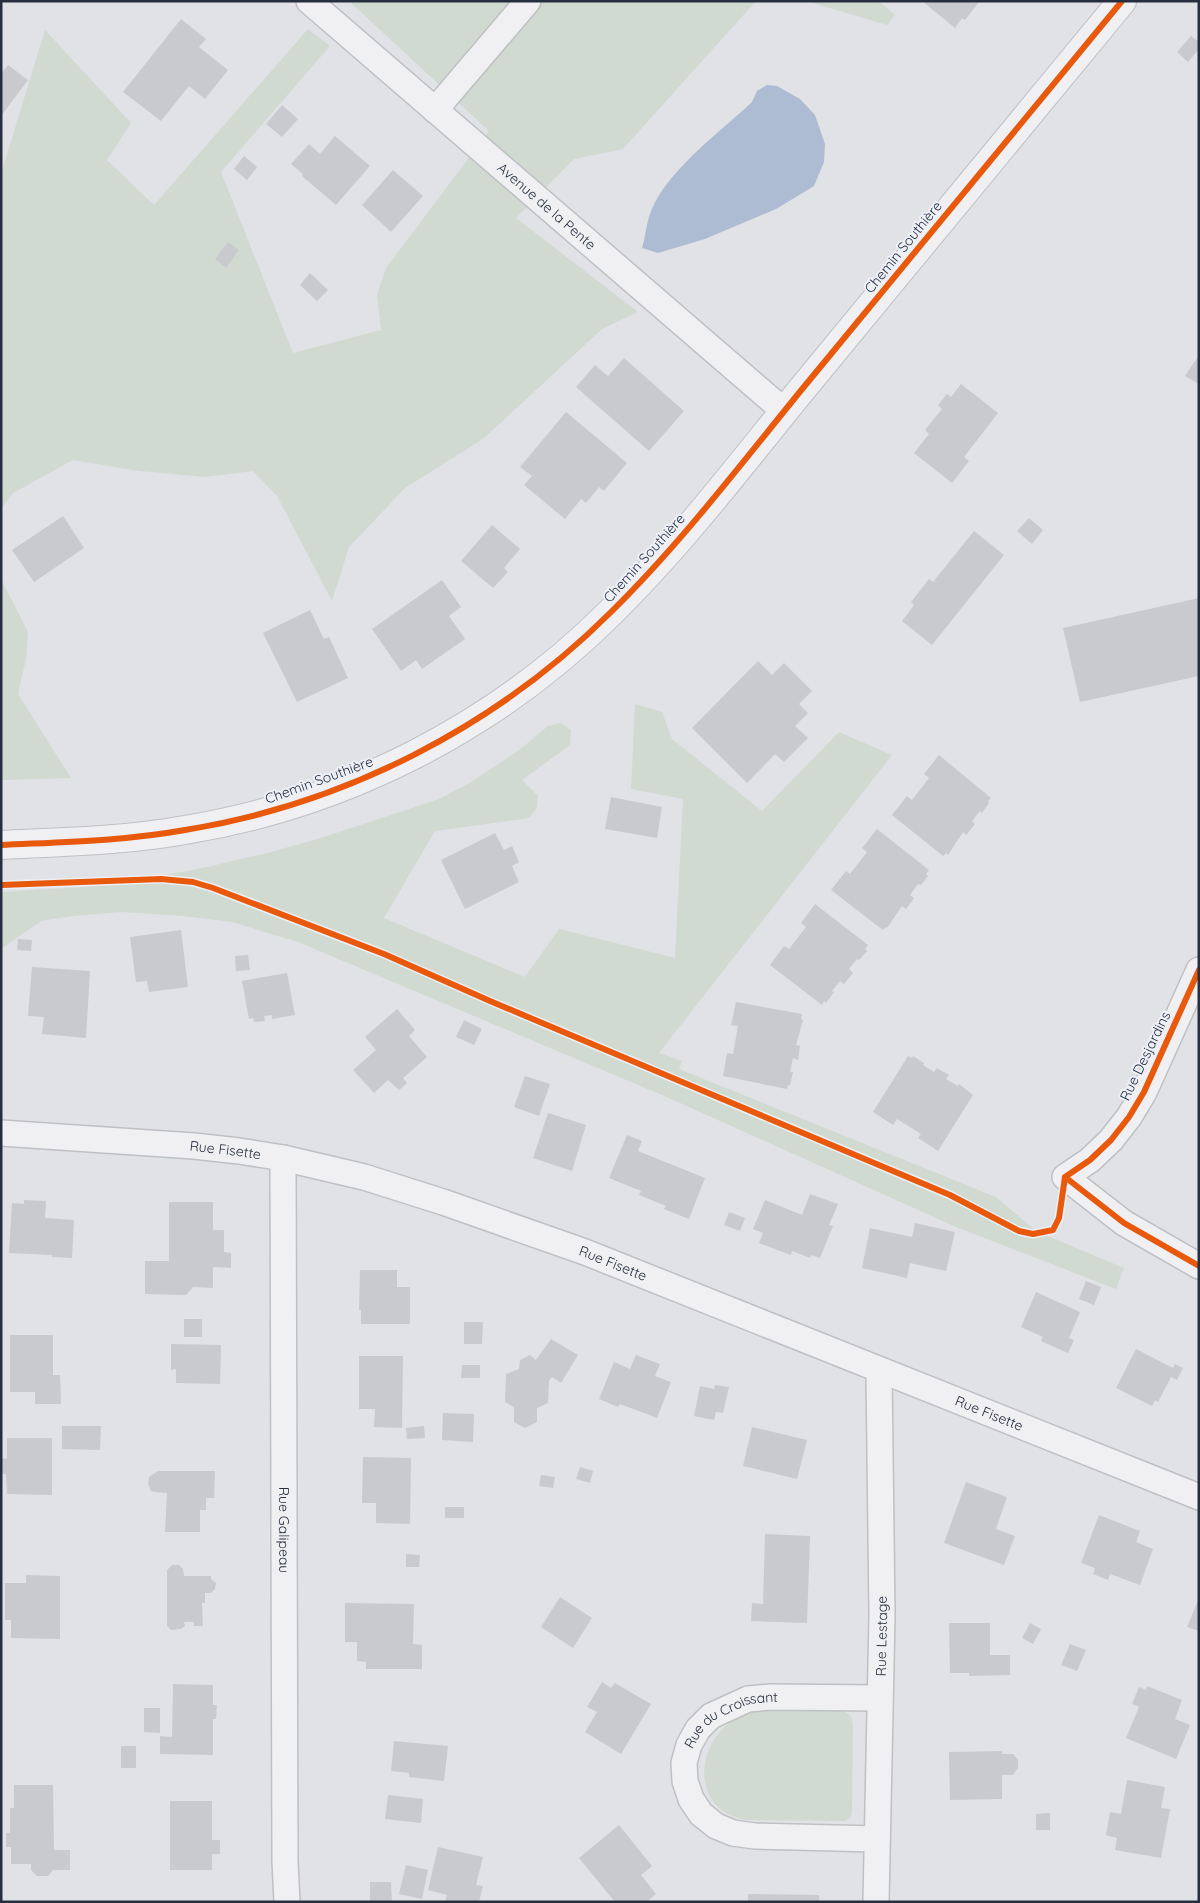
<svg xmlns="http://www.w3.org/2000/svg" width="1200" height="1903" viewBox="0 0 1200 1903" font-family="Quicksand,sans-serif">
<style>
.green{fill:#d0dad1}
.water{fill:#adbcd2}
.building{fill:#c8cace}
.lines{fill:none;stroke-linecap:round;stroke-linejoin:round}
.minor-casing{stroke:#bec0c4;stroke-width:28}
.tertiary-casing{stroke:#bec0c4;stroke-width:30}
.minor{stroke:#f0f0f2;stroke-width:25}
.tertiary{stroke:#f0f0f2;stroke-width:28}
.cycleway-casing{stroke:#edf0f6;stroke-width:9}
.cycleway{stroke:#e8590c;stroke-width:6}
.labels{text-anchor:middle;dominant-baseline:central;stroke-width:4;stroke-linejoin:round;paint-order:stroke}
.street-label{font-size:14px;fill:#262e40;stroke:#edf0f6}
</style>
<rect width="100%" height="100%" fill="#e0e2e6"/>
<path class="green" d="M349,1h407l-133,148 -49,10 -58,59 122,94 -36,17 -119,110 -78,49 -56,59 -17,54 -55,-105 -24,-25 -48,6 -66,-6 -66,-11 -60,33 -12,16v-335l44,-144 86,93 -24,37 47,45 154,-176 22,17 -109,126 72,181 88,-23 -4,-35 9,-27 103,-137z
M806,1h72l17,14 -8,10z
M1,579l27,53 -2,27 -8,35 53,84 -70,2z
M635,704l27,8 10,27 90,72 77,-79 53,23 -233,298 23,8 -3,8 317,128 40,34 88,37 -8,21 -160,-62 -287,-129 -371,-156 -66,-20 -49,-6 -61,-4 -50,4 -31,5 -40,28v-57l99,-6 98,-17 69,-16 54,-15 118,-39 29,-15 50,-33 30,-25 13,-3 10,7 -1,15 -48,35 16,16 -1,12 -8,10 -94,13 -51,87 141,59 34,-48 116,29 8,-159 -52,-10z
M791,1707c13,1 52,-3 60,10 1,2 1,5 2,8l-1,83 -1,9 -6,4 -100,-1c-9,-3 -20,-6 -27,-13 -27,-27 -11,-73 19,-89 16,-8 36,-9 54,-11z"/>
<path class="water" d="M767,85l10,1 23,13 15,16 10,29 -1,18 -10,24 -38,23 -71,30 -47,14 -16,-5c3,-10 4,-21 7,-31 13,-43 70,-84 103,-115l5,-11z"/>
<path class="building" d="M922,1h58l-15,19 -3,-2 -7,10z
M181,19l25,20 -7,8 29,23 -23,29 -16,-13 -28,35 -38,-29z
M1191,36l8,6v7l-11,13 -11,-10z
M8,65l20,15 -27,36v-42z
M282,105l16,14 -16,18 -16,-13z
M335,136l35,30 -34,39 -34,-29 1,-2 -12,-10 18,-20 11,10z
M244,156l13,11 -10,13 -13,-11z
M393,170l30,26 -32,36 -29,-27z
M228,242l11,8 -13,18 -11,-9z
M310,273l18,17 -11,11 -17,-16z
M1199,355v29l-14,-8z
M624,358l60,53 -35,40 -73,-64 19,-22 13,11z
M961,384l37,29 -34,44 5,4 -17,22 -38,-30 15,-19 -4,-4 17,-21 -4,-4 9,-11 4,3z
M566,412l61,51 -23,28 -5,-4 -13,16 -5,-4 -16,20 -41,-34 8,-9 -12,-9z
M63,516l21,32 -50,34 -22,-32z
M1029,518l14,12 -11,14 -15,-13z
M492,525l28,24 -16,19 4,4 -15,16 -32,-27z
M974,531l30,24 -72,90 -30,-24 12,-16 -3,-3 18,-23 4,3z
M442,580l19,27 -12,9 16,23 -43,30 -6,-9 -15,11 -29,-42z
M1199,598v78l-119,26 -17,-74z
M310,610l14,29 5,-2 19,41 -51,24 -34,-69z
M758,661l14,14 12,-12 28,28 -13,13 9,9 -13,13 13,12 -24,24 -9,-8 -28,29 -55,-55z
M939,755l52,43 -3,3 1,2 -7,10 -2,-2 -8,10 3,3 -9,11 -3,-3 -15,23 -2,-2 -3,3 -51,-41 15,-19 5,4 17,-22 -5,-4z
M611,797l51,10 -5,31 -52,-9z
M877,829l52,41 -3,4 2,2 -7,9 -3,-1 -8,11 4,3 -8,11 -4,-3 -15,22 -1,-1 -3,3 -52,-40 15,-19 4,3 17,-22 -5,-4z
M495,833l9,17 8,-4 7,16 -7,4 7,16 -54,27 -24,-49z
M815,904l53,41 -3,4 2,2 -8,9 -2,-1 -8,10 4,4 -9,11 -4,-3 -8,10 2,1 -8,11 -2,-2 -2,4 -52,-40 14,-19 5,3 17,-22 -5,-4z
M181,930l7,57 -39,5 -2,-11 -11,1 -6,-45z
M18,939l14,1 -1,11 -14,-1z
M248,955l2,15 -14,1 -1,-15z
M32,967l58,4 -4,67 -44,-4 2,-17 -16,-1z
M287,973l8,42 -23,4v-4l-8,1 1,5 -11,1 -1,-4 -4,1 -7,-38z
M736,1002l66,12 -1,5 2,1 -7,25 4,1 -2,14 -5,-2 -3,14h3l-3,13h-2l-1,4 -64,-13 4,-23 6,1 5,-28 -7,-1z
M397,1009l18,21 -6,6 18,21 -24,21 4,5 -8,7 -11,-10 -14,13 -21,-23 23,-20 -11,-13z
M464,1020l18,9 -8,16 -18,-8z
M908,1056l4,2 1,-2 11,7 -1,2 11,7 3,-4 12,7 -3,4 12,7 1,-2 14,11 -35,56 -20,-13 3,-4 -24,-15 -4,6 -20,-13z
M525,1076l25,8 -11,32 -25,-9z
M548,1113l38,12 -14,46 -39,-13z
M627,1135l15,6 -4,10 67,27 -16,41 -25,-10 2,-3 -27,-11 2,-4 -32,-13z
M810,1194l28,10 -9,21 4,1 -13,32 -9,-3 -1,3 -18,-7 -1,4 -32,-12 4,-10 -10,-4 12,-29 37,15z
M24,1200l22,1 -1,17 29,2 -2,38 -20,-1v-2l-43,-2 3,-50 12,1z
M169,1202h44v28h11v22l7,1v15l-18,-1v21l-20,-1 -7,8 -41,-1v-33h24z
M729,1212l16,6 -5,13 -16,-6z
M915,1223l40,9 -9,39 -36,-8 -3,15 -45,-10 8,-40 42,9z
M360,1270h37v17h13v37h-49v-14h-2z
M1086,1281l15,6 -7,18 -15,-6z
M1036,1292l44,20 -11,26 5,2 -6,13 -27,-12 2,-4 -22,-10z
M184,1319h18v18h-18z
M464,1322h19l-1,22h-18z
M10,1335h43v40h7l1,29h-26v-12h-25z
M551,1339l27,16 -17,28 -9,-6 -3,4 -1,22 -11,5v14l-12,6 -11,-6v-15l-9,-5 1,-28 13,-5 1,-9 10,-5 6,5z
M171,1344l50,1 -1,39 -44,-1v-14l-5,1z
M1136,1349l37,19 2,-4 8,4 -6,12 -6,-3 -13,25 -3,-2 -3,6 -36,-18z
M636,1355l24,9 -5,12 16,6 -14,36 -37,-14 -2,3 -19,-8 15,-37 16,7z
M359,1356h44l-1,72 -28,-1 1,-18h-16z
M462,1365h18v13h-19z
M715,1385l14,2 -6,26 -7,-1 -2,8 -20,-4 6,-30 14,3z
M443,1413l31,1 -1,28 -31,-2z
M62,1426h39l-1,24 -38,-1z
M424,1426l1,12 -18,1 -1,-11z
M752,1427l55,13 -10,39 -54,-13z
M7,1438h45v57l-45,-1 -1,-20h-4v-16l5,1z
M363,1457l48,1 -1,66 -34,-1v-20h-14z
M580,1467l13,4 -3,12 -14,-4z
M158,1471h57l-1,27h-8v12h-6v22h-35l2,-39 -12,-1 -4,-1 -3,-7 1,-7z
M541,1475l14,2 -2,11 -14,-2z
M966,1482l41,15 -11,32 19,7 -11,29 -60,-22z
M445,1507h19v11h-19z
M1099,1515l41,16 -4,11 17,7 -13,36 -30,-11 -2,6 -15,-6 2,-6 -14,-5z
M765,1534l45,2 -3,87 -56,-2 1,-18 11,1z
M406,1554l14,1 -1,12h-13z
M172,1565h7l4,4 1,7h27v3l5,4 -1,6 -4,4h-6v10h-3l1,23h-9v-4h-10l1,4 -4,3 -10,1 -4,-4v-56z
M26,1575l34,1v63l-49,-1v-18h-6v-37h21z
M560,1597l32,21 -19,30 -32,-21z
M1199,1598v33l-12,-4z
M345,1603l69,1 -1,40 9,1v24h-56v-7l-9,-1v-19h-12z
M949,1623h41v32h20v20l-41,1v-3h-19z
M1030,1623l11,6 -8,15 -11,-6z
M1070,1644l16,6 -9,21 -16,-6z
M602,1682l9,6 4,-5 36,21 -30,50 -36,-22 12,-20 -10,-5z
M173,1684l40,1v20h4l-1,14h-3v36l-53,-1v-18l12,1z
M1147,1686l35,14 -7,19 15,6 -14,34 -50,-21 13,-31 -7,-3 7,-17 7,3z
M144,1708h16v25l-16,-1z
M394,1741l54,5 -4,35 -35,-4v-4l-18,-2z
M121,1746h15v22h-15z
M1002,1751v3h11l5,6v8l-5,7h-11v24l-52,1 -1,-48z
M1127,1780l38,7 -4,21 9,1 -9,49 -46,-8 2,-12 -11,-3 4,-23 11,2z
M14,1785h39l1,65h16v20h-17l-5,6h-11l-6,-6v-6h-20v-17h-5v-14h4v-25h4z
M388,1795l35,4 -2,24 -36,-4z
M170,1801h42v39h8v14h-8v16h-42z
M1050,1813v17h-14v-16z
M619,1825l33,41 -11,9 15,19 -10,8h-31l-36,-44z
M438,1847l45,10 -7,28 7,1 -4,16h-34l2,-7 -19,-5z
M406,1865l22,5 -6,29 -23,-5z
M370,1882h21l1,20h-22z
M748,1894l71,1v7h-71z"/>
<g class="lines">
<defs>
<g id="minor">
<path id="s1" d="M309,1l475,410"/>
<path d="M435,110l93,-109"/>
<path d="M1199,970l-55,122 -15,25 -18,23 -21,20 -25,17 59,46 75,43"/>
<path id="s2" d="M1,1133l193,13 45,5 44,7 81,19 79,25 142,50 614,245"/>
<path id="s3" d="M283,1158l2,703 2,41"/>
<path id="s4" d="M877,1839l-122,-3 -22,-3 -17,-7 -15,-12 -10,-15 -6,-18 -1,-18 5,-18 9,-16 13,-13 37,-17 23,-2 108,1"/>
<path id="s5" d="M876,1902l6,-286 -3,-245"/>
</g>
<path id="tertiary" d="M1,845c61,-3 123,-4 184,-15 160,-26 311,-103 426,-218 70,-69 130,-148 192,-224 106,-129 212,-258 319,-387"/>
</defs>
<use href="#minor" class="minor-casing"/>
<use href="#tertiary" class="tertiary-casing"/>
<use href="#minor" class="minor"/>
<use href="#tertiary" class="tertiary"/>
<defs>
<path id="cycleway" d="M1,845c61,-3 123,-4 184,-15 160,-26 311,-103 426,-218 70,-69 130,-148 192,-224 106,-129 212,-258 319,-387
M1,885l160,-6 32,3 20,6 171,66 106,47 460,194 69,36 14,3 20,-4 6,-12 6,-41
M1065,1177l25,-17 21,-20 18,-23 15,-25 55,-122
M1065,1177l59,46 75,43"/>
</defs>
<use href="#cycleway" class="cycleway-casing"/>
<use href="#cycleway" class="cycleway"/>
</g>
<g class="labels">
<g class="street-label">
<text stroke="none"><textPath href="#s1" startOffset="314">Avenue de la Pente</textPath></text>
<text transform="translate(903 247) rotate(-51)">Chemin Southière</text>
<text transform="translate(644 558) rotate(-48)">Chemin Southière</text>
<text transform="translate(319 780) rotate(-20)">Chemin Southière</text>
<text transform="translate(1145 1056) rotate(-64)">Rue Desjardins</text>
<text stroke="none"><textPath href="#s2" startOffset="225">Rue Fisette</textPath></text>
<text stroke="none"><textPath href="#s2" startOffset="630">Rue Fisette</textPath></text>
<text stroke="none"><textPath href="#s2" startOffset="1035">Rue Fisette</textPath></text>
<text stroke="none"><textPath href="#s3" startOffset="372">Rue Galipeau</textPath></text>
<text stroke="none"><textPath href="#s5" startOffset="266">Rue Lestage</textPath></text>
<text stroke="none"><textPath href="#s4" startOffset="308">Rue du Croissant</textPath></text>
</g>
</g>
<rect width="1200" height="1903" fill="none" stroke="#262e40" stroke-width="5"/>
</svg>
